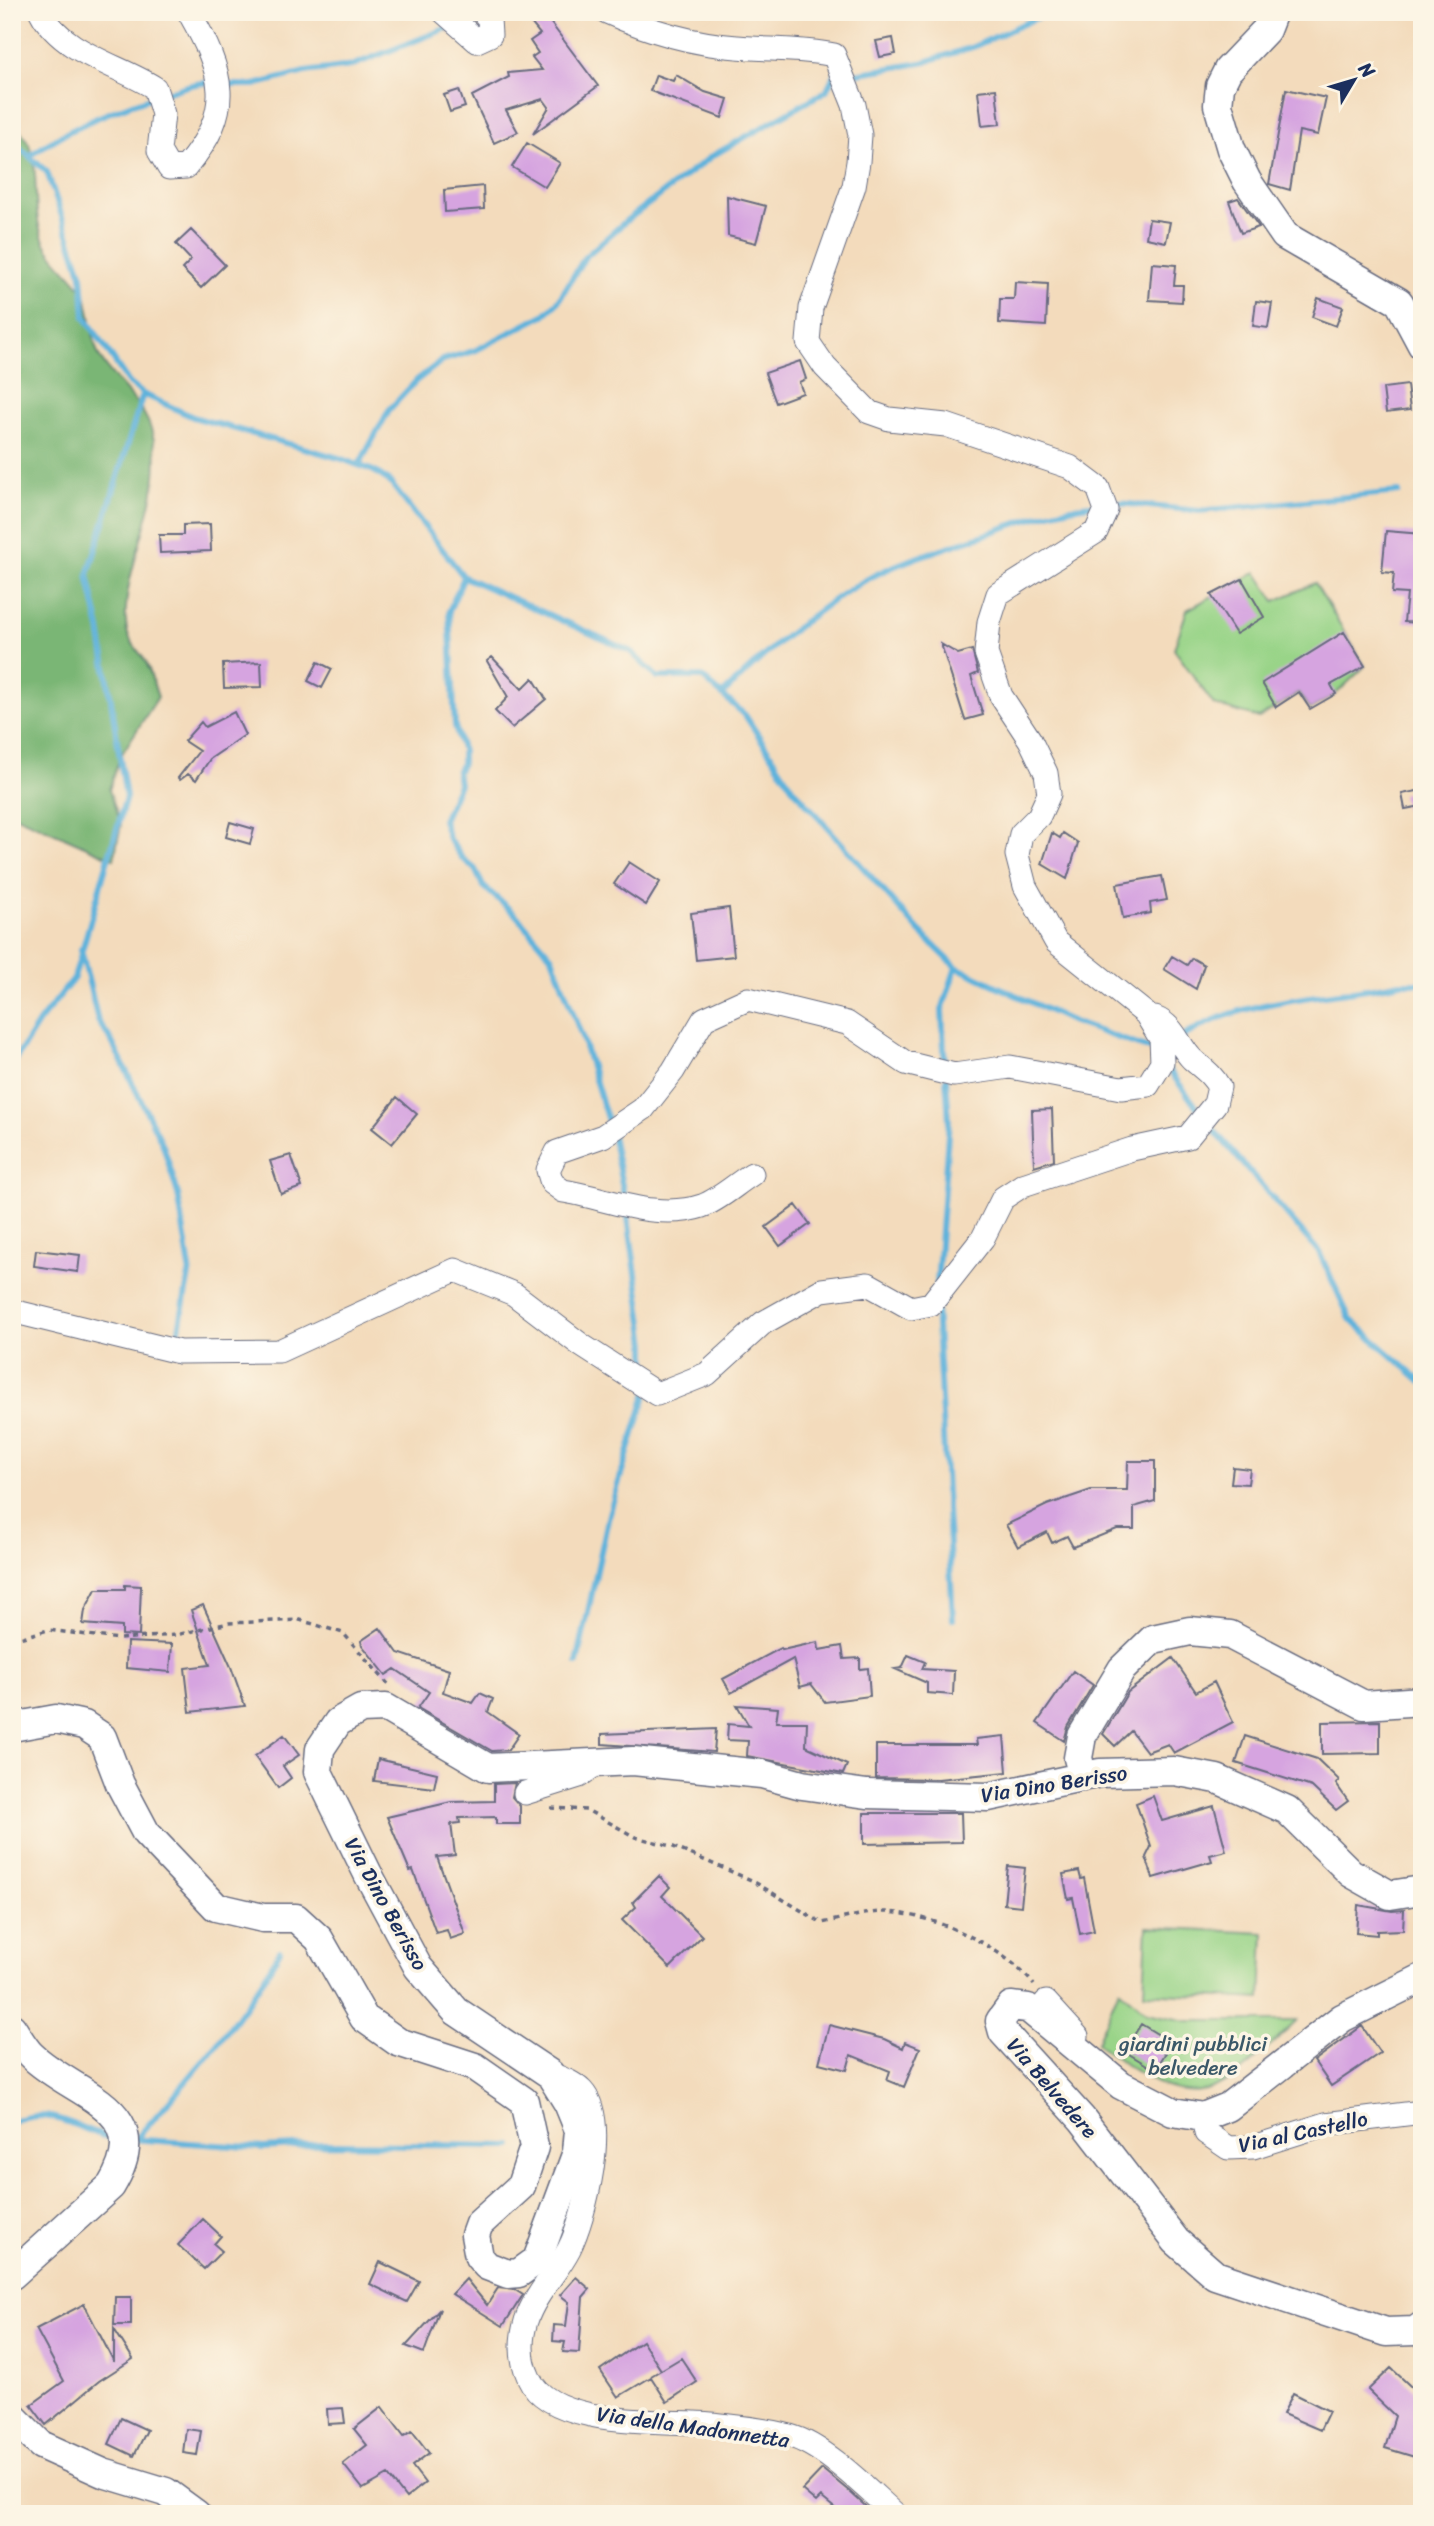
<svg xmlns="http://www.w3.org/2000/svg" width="1434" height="2526" viewBox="0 0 1434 2526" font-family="Sriracha,sans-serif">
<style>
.green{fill:#99d488;stroke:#5a8273;stroke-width:2}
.forest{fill:#7ab674;stroke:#4a7269;stroke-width:2}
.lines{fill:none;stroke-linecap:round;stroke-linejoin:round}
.stream{stroke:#5fb2db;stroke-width:6}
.building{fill:#d6a4e0}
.minor-casing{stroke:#676b7f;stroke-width:25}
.tertiary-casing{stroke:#676b7f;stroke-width:31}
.path{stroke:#676b7f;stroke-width:3.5;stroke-dasharray:5 5;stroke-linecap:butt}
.minor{stroke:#fff;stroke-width:23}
.tertiary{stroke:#fff;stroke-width:28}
.labels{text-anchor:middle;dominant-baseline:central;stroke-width:7;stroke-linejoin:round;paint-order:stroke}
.street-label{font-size:21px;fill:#1b2f5e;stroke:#fcf5e5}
.park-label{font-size:21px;fill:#3a5868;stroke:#fcf5e5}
</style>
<rect width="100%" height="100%" fill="#fcf5e5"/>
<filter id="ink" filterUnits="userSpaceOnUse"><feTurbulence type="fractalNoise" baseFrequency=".0143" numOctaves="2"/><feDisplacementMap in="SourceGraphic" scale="14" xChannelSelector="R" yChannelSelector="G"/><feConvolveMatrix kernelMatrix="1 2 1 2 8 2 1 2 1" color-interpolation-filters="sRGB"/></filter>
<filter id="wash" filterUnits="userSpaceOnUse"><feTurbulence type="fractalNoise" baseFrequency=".00686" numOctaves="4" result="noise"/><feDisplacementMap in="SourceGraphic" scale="28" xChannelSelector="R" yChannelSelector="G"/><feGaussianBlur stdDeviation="1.57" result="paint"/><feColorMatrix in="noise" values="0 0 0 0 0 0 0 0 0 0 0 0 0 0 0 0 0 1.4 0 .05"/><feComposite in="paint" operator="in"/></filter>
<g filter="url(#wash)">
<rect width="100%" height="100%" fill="#f3dbbc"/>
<path class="green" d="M1256,572l19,29 40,-18 50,83 -29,28 -26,15 -12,-16 -39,25 -45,-13 -40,-56 13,-39z
M1147,1927l117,6 -3,66 -117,-6z
M1119,1989l28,24 40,8h110c-82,78 -103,100 -200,22z"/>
<path class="forest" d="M12,123c35,25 17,75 29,110 7,24 27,36 40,55 13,20 8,51 20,71 20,33 50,46 54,89 7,63 -37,126 -28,183 2,11 13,21 19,31 5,11 8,24 12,35l-38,60 -11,33 12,34 -7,35 -102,-45z"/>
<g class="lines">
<path class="stream" d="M848,75l73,-12 52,-16 76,-35
M222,85h32l51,-13 46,-6 99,-39
M12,141l35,31 35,104 3,41 44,66 14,11 50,23 146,41 35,13 15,10 75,96 166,74 27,26h45l43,38 47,72 127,144 37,36 117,55 79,28 4,5
M29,156c45,-31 82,-46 134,-62 15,-5 34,-13 49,-11
M359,465l30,-55 28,-30 26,-20 31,-9 70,-36 13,-12 28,-46 42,-37 85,-64 114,-65 8,-16
M1108,502l91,9 200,-19
M464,577l-15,34 6,115 7,23v14l-5,9 2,12 -16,36 6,19 13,19 13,11 8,17 33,29 36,42 30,80 27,88
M722,695c43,-42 90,-84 142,-114 37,-21 80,-32 120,-46 38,-14 74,-27 113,-31
M81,949l17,72 13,19 52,105 15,49 12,75 -14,77
M1181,1038c61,-42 147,-39 219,-55h22
M12,1065l27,-43 35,-44 52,-181 -26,-168 -12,-54 55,-181
M1166,1066l35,47
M945,1069l-3,-59 14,-43
M1207,1122l112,130 31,67 72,63
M612,1135l13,65
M627,1211l19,133v37
M937,1285l12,-165 -3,-41
M936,1306l17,313
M577,1663l32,-149 37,-119
M12,2123c39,-20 67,9 104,16
M130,2139l134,9 59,-4 189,2
M136,2139c53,-60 105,-118 144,-188"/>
</g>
<g id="blocks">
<path class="building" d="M544,14l54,72 -65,48 16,-27 -6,-8 -37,11 12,22 -24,11 -22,-47 37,-19 -1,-4 34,-3 -10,-13 6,-4 -8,-12 10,-7 -9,-11z
M893,38l3,16 -16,3 -4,-16z
M656,75l17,6 3,-6 29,17 23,7 -6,19 -72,-27z
M996,89l4,35 -18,2 -4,-35z
M1286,89l40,9 -8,37 -19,-4 -9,59 -21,-6z
M459,90l6,17 -15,5 -6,-17z
M527,143l33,20 -15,24 -33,-20z
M483,186l1,23 -39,3 -1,-22z
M727,196l39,10 -10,37 -28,-7z
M1238,198l21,29 -18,6 -12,-32z
M1149,219l21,3 -4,20 -20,-4z
M191,230l34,35 -24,23 -19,-19 9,-9 -15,-16z
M1152,263l24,2 -2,20h9l-1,17 -33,-2z
M1015,282l33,2 -2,42 -47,-3 1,-24h14z
M1318,298l25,9 -7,19 -24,-9z
M1256,301l16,2 -4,25 -15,-2z
M800,361l6,18 -7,3 4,11 -27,10 -11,-30z
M1407,385l3,25 -24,3 -3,-25z
M210,524l1,27 -51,2 -1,-18h24v-10z
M1386,531l36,3v89l-18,-1 3,-28 -15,-1 2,-20 -12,-1z
M1242,579l22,38 -28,17 -25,-39z
M1344,632l21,34 -34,19 5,9 -26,15 -11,-17 -23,15 -14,-24z
M941,644l17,10 14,-4 6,23 -7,3 12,39 -18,5z
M492,657l30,32 11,-11 13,21 -34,29 -17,-17 13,-14 -21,-36z
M261,662l1,25 -38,1 -1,-24z
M318,662l14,7 -10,19 -14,-7z
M234,712l11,23 -35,24 -14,21 -8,-6 -8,6 -2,-2 21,-27 -15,-10 17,-19 4,5z
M1422,790v16l-17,3 -3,-15z
M230,822l24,7 -4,15 -24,-7z
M1052,833l8,5 3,-5 15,10 -11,36 -25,-15z
M629,862l31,20 -14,23 -32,-21z
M1162,876l5,24 -17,3 1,10 -28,5 -6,-34z
M729,908l5,48 -38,4 -5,-47z
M1172,956l15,9 5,-7 12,7 -8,24 -32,-20z
M397,1097l20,17 -25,30 -20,-16z
M1052,1109l2,51 -20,6 -2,-56z
M291,1155l11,32 -21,7 -11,-33z
M796,1205l14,19 -30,22 -14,-19z
M36,1250l44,5 -2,17 -44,-6z
M1128,1461h27v40l-21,6v22h-17l-44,18 -6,-11 -15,7 -5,-11 -29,15 -12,-22 41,-20 44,-15h36z
M1233,1467l17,2 -2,15 -17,-1z
M125,1585l16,1 -2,50 -17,-1v-8l-39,-3 2,-14 11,-21h29z
M203,1605l28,62 14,39 -55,6 -5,-44 25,-3 -19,-55z
M380,1628l18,25 51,17 -6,22 30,11 7,-10 13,6 -5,13 31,22 -11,16 -16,1 -74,-43 11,-16 -34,-23 -9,6 -24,-30 -1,-4z
M127,1642l45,2 -2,28 -44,-4z
M818,1642l1,8 23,-4 2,13 16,-1v11l8,-1 2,28 -45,6 -14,-18 -11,3 -7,-28 -62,34 -8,-14 58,-31 1,2z
M908,1655l17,7 -3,7 32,2 -1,24 -26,-2v-10l-32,-14 7,-1z
M1173,1658l23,34 18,-10 19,40 -59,31 -6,-9 -21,8 -16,-21 -16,15 -12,-12 25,-42z
M1073,1671l20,14 -25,42 -4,14 -27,-18z
M737,1705l41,3 -2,14h31l-1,24 41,19 -4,9 -96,-18 1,-15 -21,-1 1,-16 21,2z
M1380,1721v32l-58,1v-32z
M716,1729l-2,23 -112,-8v-10z
M284,1735l15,20 -16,11 8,12 -13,10 -23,-32z
M1004,1736l3,36 -69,7 -62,-1v-33h101l-1,-6z
M1245,1736l72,23 22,21 -3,4 12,17 -12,9 -24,-23 -76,-24z
M378,1759l59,14 -3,15 -60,-7z
M515,1783l-3,14 8,9v18h-24v-7l-37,1 1,5 -9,1 4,31 -18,2 28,77 -15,5 -3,-9 -11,3 -23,-63 -3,1 -23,-54 64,-15 43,-1v-17z
M1153,1796l9,25 52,-15 12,45 -16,4 2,6 -59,17 -7,-21 5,-10 -15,-44z
M864,1813h97l1,29 -98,2z
M1008,1866l17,2 -4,38 -17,-2z
M1079,1871l2,8 3,-1 10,53 -14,3 -7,-36 -5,1 -5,-25z
M659,1876l11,11 -8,9 40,40 -32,32 -48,-48 14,-13 -3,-5z
M1358,1905l34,6 12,-1 -1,20 -26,1v4l-21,-2z
M1141,2024l31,19 -17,27 -31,-19z
M829,2025l55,14 19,9 2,-6 15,6 -16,39 -17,-7 3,-9 -39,-16 -4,15 -28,-7z
M1362,2026l18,27 -49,33 -17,-25z
M203,2219l18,17 -7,8 8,7 -18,18 -26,-24z
M380,2262l39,19 -12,21 -37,-18z
M576,2277l14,12 -7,8 -4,56 -16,-1 2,-10 -12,-1 1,-16 12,1 3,-24 -9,-7z
M466,2279l21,26 11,-17 17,2 8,5 -20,31 -51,-32z
M115,2297h16v28h-17z
M84,2304l30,58v-33l19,30 -34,22 -53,44 -15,-20 33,-24 -28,-52z
M440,2309l-16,44 -18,-7z
M642,2341l19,29 -10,6 30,-18 16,24 -30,20 -16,-25 -33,20 -18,-27z
M1391,2368l31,29v52l-4,9 -33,-10 10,-32 -27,-26z
M1293,2393l36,18 -9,19 -37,-16z
M382,2407l22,29 8,-5 17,22 -17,13 13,17 -19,15 -18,-23 -25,14 -20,-25 24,-19 -13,-16z
M343,2408l2,15 -17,1 -1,-15z
M121,2418l26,12 -13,26 -25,-12z
M186,2429l15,2 -4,24 -14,-2z
M822,2469l28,23 24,22h-32l-21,-17 -5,5 -14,-12z"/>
</g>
</g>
<g filter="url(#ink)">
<use href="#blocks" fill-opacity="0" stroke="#676b7f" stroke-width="2"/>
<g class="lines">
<defs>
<path id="minor" d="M41,12c21,41 78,53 114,76l8,26 -4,37 10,17 17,-1c49,-58 38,-93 3,-155
M444,12l33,29 13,-6 -1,-16 -6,-7
M607,12c40,18 85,32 130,35 33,3 65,1 97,8l20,50 6,30 -2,27 -4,24 -43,122 -3,34 17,25 44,45 20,7 57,6 124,42 28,21 8,22 -10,22 -98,62 -9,28 -3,31 15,43 29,44 16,33 3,21 -10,22 -18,18 -4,21 8,31 31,56 90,72 15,25 1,23 -14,23 -27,3 -111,-21 -56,8 -48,-12 -59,-40 -99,-24 -44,20 -31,52 -30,38 -40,27 -46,16 -9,18 4,13 11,8c45,7 93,30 139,15 17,-6 34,-22 50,-32
M12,1311l167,41 100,-1 176,-81 59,24 67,51 76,49 50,-20 56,-51 59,-33 46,-6 43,24 20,-4 52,-66 20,-40 20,-13 109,-36 56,-12 27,-33 4,-17c-8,-14 -16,-18 -27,-28 -14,-14 -17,-33 -37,-41
M525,1793l54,-17 20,-14
M1046,2002l31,34
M550,2074c11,4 23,8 32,17 28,29 3,126 -13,158 -13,25 -34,45 -43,72 -6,20 -6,38 3,57 22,50 136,42 182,46 25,3 54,5 79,12 34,9 78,54 105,78
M1203,2117l3,16 22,15 25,-1 73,-23 96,-12"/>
<path id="tertiary" d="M1273,12l-7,18 -38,40 -8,16 -2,19 13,44 16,32 38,55 114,66 23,43
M12,1727l44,-8 28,6 18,12 18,47 26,49 70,74 47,11h33l23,21 45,79 34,24 77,25 49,34 10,46 -13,39 -42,38 -4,11 4,22 8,9 21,8 11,-1 18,-13 40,-108 2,-22 -11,-27 -18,-29 -94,-63 -38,-44 -50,-93 -50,-102 2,-23 18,-27 23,-13 25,-1 102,60 145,-7 129,13 40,11 65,9 121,3 112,-24 74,-2 43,8 70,31 64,63 39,22 32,-5
M1083,1777l-5,-19 4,-22 40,-67 31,-30 37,-8 40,4 134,70 58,-4
M1422,1978l-80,40 -114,89 -25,10 -30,-5 -52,-27 -93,-77 -17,-2 -11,15 3,11 79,87 94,122 39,34 171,57 29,-1 7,-5
M12,2028c6,9 12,20 19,27 43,42 128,52 80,131l-99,89
M12,2416l29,29 62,28 63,19 30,22"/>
</defs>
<use href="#minor" class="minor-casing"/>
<use href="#tertiary" class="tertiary-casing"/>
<path class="path" d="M12,1640l36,-10 71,9 57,-4 53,-12 71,-3 43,13 45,51
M551,1808l36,2 48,27 36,9 80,34 71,43c20,-4 44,-11 64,-11 48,2 119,35 148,73"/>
<use href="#minor" class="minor"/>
<use href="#tertiary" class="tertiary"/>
</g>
</g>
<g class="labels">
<g class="street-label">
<text transform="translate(1054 1784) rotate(-9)">Via Dino Berisso</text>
<text transform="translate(386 1904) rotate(61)">Via Dino Berisso</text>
<text transform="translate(1052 2088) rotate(49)">Via Belvedere</text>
<text transform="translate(1303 2132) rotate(-12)">Via al Castello</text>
<text transform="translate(693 2427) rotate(8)">Via della Madonnetta</text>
</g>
<g class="park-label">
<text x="1193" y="2044">giardini pubblici<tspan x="1193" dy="24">belvedere</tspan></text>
</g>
</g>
<rect width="1434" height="2526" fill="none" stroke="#fcf5e5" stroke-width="42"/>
<g transform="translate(1354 80) rotate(52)" stroke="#fcf5e5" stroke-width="5" paint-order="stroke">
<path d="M0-5L12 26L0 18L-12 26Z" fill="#1b2f5e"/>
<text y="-10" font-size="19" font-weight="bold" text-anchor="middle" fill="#1b2f5e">N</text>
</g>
</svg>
